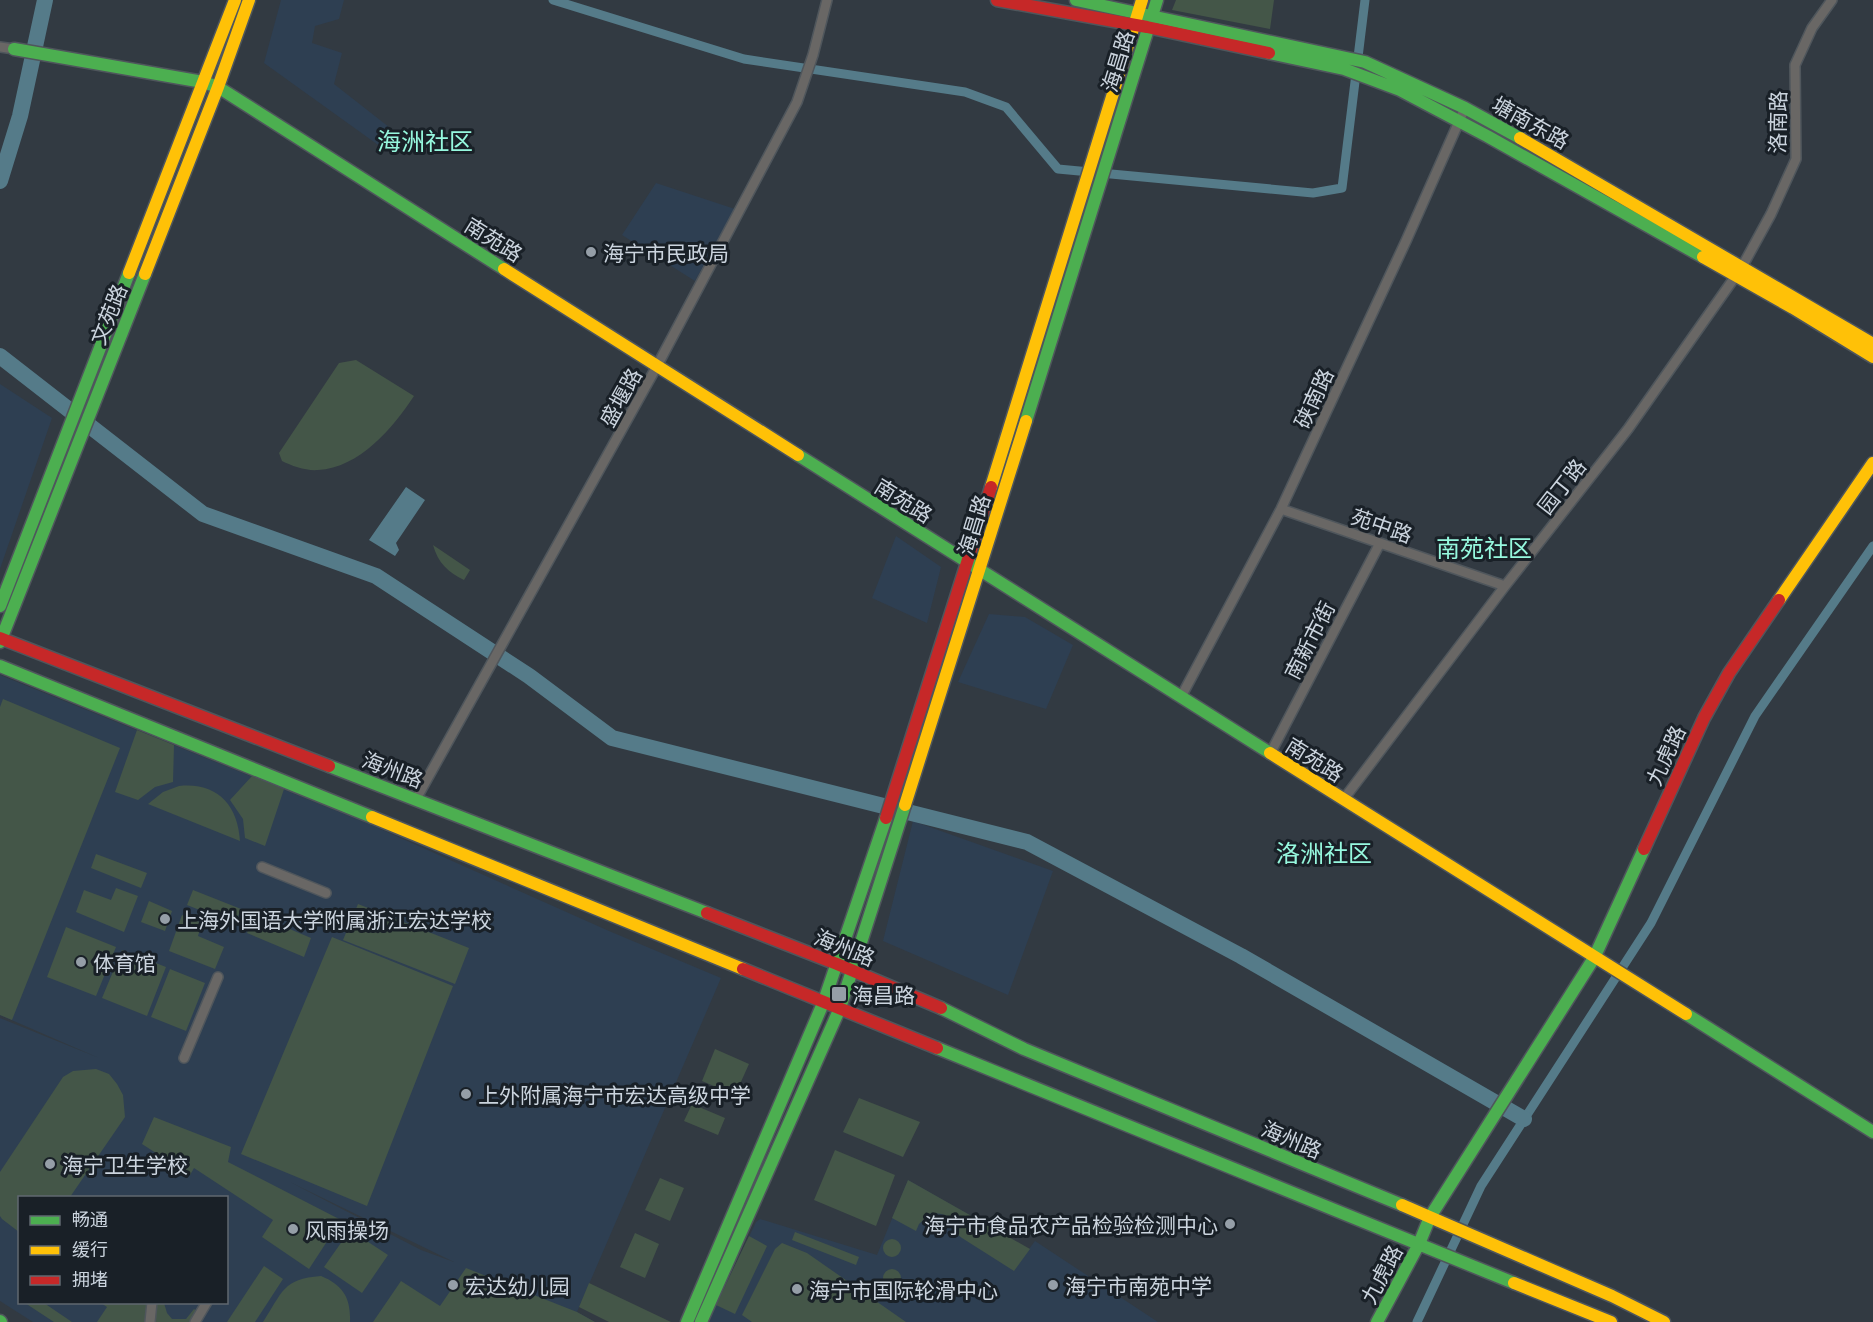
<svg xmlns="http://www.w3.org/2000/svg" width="1873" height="1322" viewBox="0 0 1873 1322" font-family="Barlow,'Noto Sans SC',sans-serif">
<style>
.built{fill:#2e3f52;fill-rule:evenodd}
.green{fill:#445648}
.water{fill:#557b89}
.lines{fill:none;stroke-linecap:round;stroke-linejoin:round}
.canal{stroke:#557b89;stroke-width:9}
.river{stroke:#557b89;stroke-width:16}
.street-casing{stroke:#4f565c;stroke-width:12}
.fast-casing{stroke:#4f565c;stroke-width:15}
.slow-casing{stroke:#4f565c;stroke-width:15}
.jam-casing{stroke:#4f565c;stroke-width:15}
.street{stroke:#696765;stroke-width:9}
.fast{stroke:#4caf50;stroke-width:12}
.slow{stroke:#ffc107;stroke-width:12}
.jam{stroke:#c62828;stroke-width:12}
.poi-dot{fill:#959ea7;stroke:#192027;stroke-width:2}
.labels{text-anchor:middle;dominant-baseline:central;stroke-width:6;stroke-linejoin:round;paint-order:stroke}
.street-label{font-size:21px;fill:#cbd4de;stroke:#192027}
.poi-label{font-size:21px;fill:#cbd4de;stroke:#192027;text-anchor:start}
.quarter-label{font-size:24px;fill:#96f8de;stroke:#192027}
</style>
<rect width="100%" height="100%" fill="#323a42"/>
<path class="built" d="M281,0h63l-5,19 -24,7 -3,17 30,10 -8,31 60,47 -13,16 -117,-84z
M656,183l79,26 -40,72 -73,-46z
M0,384l52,34 -52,151z
M896,536l45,31 -14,56 -55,-25z
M989,614l36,3 48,28 -27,64 -88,-27z
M0,675l367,148 242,108 112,47 -144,334 18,10h-562l-33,-21v-283l99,40 -99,-43zM290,1182l164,80 -33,-12zM20,1198h206v104h-206z
M913,821l140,50 -45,124 -125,-54z
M908,1180l121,69 6,-8 123,81h-449l3,-9 44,-91 4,-3 117,36z"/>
<path class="green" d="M1176,0h98l-4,29 -98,-19z
M356,360l58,36c-21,32 -55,72 -96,74 -12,1 -26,-4 -36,-9l-3,-8 60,-90z
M433,545l37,25 -6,10c-16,-8 -26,-17 -31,-35z
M3,699l117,49 -108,272 -12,-5v-308z
M137,730l37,15 -1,37 -18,5 -17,13 -23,-8z
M252,776l32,13 -19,57 -20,-8 -2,-19 -13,-19z
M179,786c38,-4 59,19 61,55l-92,-37 15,-12z
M96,854l51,19 -6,15 -50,-20z
M116,888l22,8 -14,36 -48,-20 8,-22 27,10z
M193,890l48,19 -6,15 -48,-19z
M149,901l23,10 -7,20 -24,-9z
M358,904l111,44 -14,36 -112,-44z
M254,914l57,24 -7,19 -57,-24z
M182,915l20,8 -4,13 26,11 -9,22 -46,-18z
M66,927l50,20 -20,49 -49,-19z
M332,937l121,49 -86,220 -126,-52z
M122,950l44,17 -19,49 -45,-18z
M170,969l35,14 -19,48 -35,-14z
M715,1049l34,15 -14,31 -33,-14z
M96,1069l13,5 8,10 6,11 2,22 -55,80 -50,1 -1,34 -17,-13 -2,-3v-44l63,-95 10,-6z
M859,1098l61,24 -17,35 -60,-25z
M692,1104l33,14 -7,17 -34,-14z
M154,1117l77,30 -3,15 113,58 -32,49 -47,-32 11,-17 -79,-52 -4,7 -48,-31z
M835,1150l60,25 -19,51 -62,-26z
M660,1178l24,10 -14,33 -25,-11z
M908,1180l122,69 -16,22 -52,-33 -4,-3c5,-17 -15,-22 -27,-22l-12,11 -3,7 -24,-13z
M350,1230l38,25 -26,38 -38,-26z
M795,1232l64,25 -3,8 -64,-25z
M635,1233l24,11 -14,34 -25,-11z
M749,1236l18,10 -32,68 -19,-9z
M883 1248a9 9 0 1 1 18 0a9 9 0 1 1-18 0Z
M782,1243l25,10 99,69h-154l-10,-7 33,-66z
M264,1266l19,13 -28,43h-28z
M466,1268l111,44 18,10h-222l28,-41 39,25z
M883 1278a9 9 0 1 1 18 0a9 9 0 1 1-18 0Z
M321,1276c22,9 30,22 29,46h-87c20,-30 19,-43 58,-46z
M589,1283l82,39h-62l-30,-15z
M25,1303h19l28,19h-18z
M101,1303h46l-2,19h-48l10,-15z
M154,1303h10l3,10 5,6h14l8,-10 6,5 -9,8h-37z"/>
<path class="water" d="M406,487l19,13 -29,43 3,7 -4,6 -26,-16z"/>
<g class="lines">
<path class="canal" d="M553,0l191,59 221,33 41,15 52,62 255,24 29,-5 23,-188
M1417,1322l64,-136 170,-263 104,-207 118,-170"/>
<path class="river" d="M0,181l20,-65 25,-116
M0,356l203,158 173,62 153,100 83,62 415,104 214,114 283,163"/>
<defs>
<path id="street" d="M0,47l14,2
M1281,509l224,77
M1181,697l100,-188 125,-268 59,-133
M1270,754l110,-211
M416,799l241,-433 140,-264 16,-47 14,-55
M1343,800l162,-214 123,-157 114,-162 29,-53 25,-55 -1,-94 17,-37 20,-28
M262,867l64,26
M184,1058l34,-81
M150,1322l2,-20
M195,1322l12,-20"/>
<path id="fast" d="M1076,0l289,62 100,46 55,30
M14,49l189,33 15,5 286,182
M1269,53l75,16 56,21 87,46 216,121
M1026,421l131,-421
M798,455l472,298
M0,606l129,-333
M0,642l145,-368
M0,666l372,151
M329,766l378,147
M941,1008l83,41 378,156
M1686,1014l187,118
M937,1048l577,235
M0,1321l1,1
M687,1322l137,-321 62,-183
M701,1322l139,-314 65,-203
M1377,1322l42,-78 11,-27 164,-259 50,-109"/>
<path id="slow" d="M1520,138l353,206
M1703,257l90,51 80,49
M504,269l294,186
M129,273l106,-273
M145,274l73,-187 31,-87
M991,487l151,-487
M1779,600l94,-137
M1270,753l416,261
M905,805l121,-384
M372,817l371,152
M1402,1205l210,91 52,26
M1514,1283l97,39"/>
<path id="jam" d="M997,0l150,27 122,26
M0,638l329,128
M886,818l105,-331
M1644,849l60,-131 25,-45 50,-73
M707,913l130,51 104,44
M743,969l194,79"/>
</defs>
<use href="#street" class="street-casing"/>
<use href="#fast" class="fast-casing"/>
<use href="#slow" class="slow-casing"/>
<use href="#jam" class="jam-casing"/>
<use href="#street" class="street"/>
<use href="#fast" class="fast"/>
<use href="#slow" class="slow"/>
<use href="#jam" class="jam"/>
</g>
<g class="poi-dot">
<circle cx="591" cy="252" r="6"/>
<circle cx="165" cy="919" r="6"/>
<circle cx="81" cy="962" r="6"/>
<rect x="831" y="986" width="16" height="16" rx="3"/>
<circle cx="466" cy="1094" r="6"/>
<circle cx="50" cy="1164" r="6"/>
<circle cx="1230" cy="1224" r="6"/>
<circle cx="293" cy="1229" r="6"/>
<circle cx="453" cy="1285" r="6"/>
<circle cx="1053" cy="1285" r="6"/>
<circle cx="797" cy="1289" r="6"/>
</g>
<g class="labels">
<g class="street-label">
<text transform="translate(1117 61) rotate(-73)">海昌路</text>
<text transform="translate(1531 122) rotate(29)">塘南东路</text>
<text transform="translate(1777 122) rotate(-89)">洛南路</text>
<text transform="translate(494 239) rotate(32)">南苑路</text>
<text transform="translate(108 314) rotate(-68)">文苑路</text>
<text transform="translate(620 397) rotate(-61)">盛堰路</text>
<text transform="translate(1313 398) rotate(-65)">硖南路</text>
<text transform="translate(1561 486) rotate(-52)">园丁路</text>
<text transform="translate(904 500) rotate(32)">南苑路</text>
<text transform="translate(973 525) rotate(-73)">海昌路</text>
<text transform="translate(1382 525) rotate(19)">苑中路</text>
<text transform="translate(1309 640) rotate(-63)">南新市街</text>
<text transform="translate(1665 755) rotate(-65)">九虎路</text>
<text transform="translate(1315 759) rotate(32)">南苑路</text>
<text transform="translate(393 769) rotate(21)">海州路</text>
<text transform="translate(845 947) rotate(22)">海州路</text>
<text transform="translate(1292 1139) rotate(23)">海州路</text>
<text transform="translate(1381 1274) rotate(-62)">九虎路</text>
</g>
<g class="poi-label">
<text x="603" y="252">海宁市民政局</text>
<text x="177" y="919">上海外国语大学附属浙江宏达学校</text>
<text x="93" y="962">体育馆</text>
<text x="852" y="994">海昌路</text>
<text x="478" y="1094">上外附属海宁市宏达高级中学</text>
<text x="62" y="1164">海宁卫生学校</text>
<text x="1218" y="1224" text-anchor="end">海宁市食品农产品检验检测中心</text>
<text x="305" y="1229">风雨操场</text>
<text x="465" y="1285">宏达幼儿园</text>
<text x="1065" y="1285">海宁市南苑中学</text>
<text x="809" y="1289">海宁市国际轮滑中心</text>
</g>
<g class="quarter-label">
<text x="425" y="140">海洲社区</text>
<text x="1484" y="547">南苑社区</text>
<text x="1324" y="852">洛洲社区</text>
</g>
</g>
<rect x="18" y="1196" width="210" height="108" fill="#192027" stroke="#606870" stroke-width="1.5"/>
<rect x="30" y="1216" width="30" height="9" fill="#4caf50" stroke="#606870" stroke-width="1.5"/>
<text x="72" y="1226" font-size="18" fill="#cbd4de">畅通</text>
<rect x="30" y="1246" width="30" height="9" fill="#ffc107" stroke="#606870" stroke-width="1.5"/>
<text x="72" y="1256" font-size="18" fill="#cbd4de">缓行</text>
<rect x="30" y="1276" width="30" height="9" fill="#c62828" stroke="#606870" stroke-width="1.5"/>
<text x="72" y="1286" font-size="18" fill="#cbd4de">拥堵</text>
</svg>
